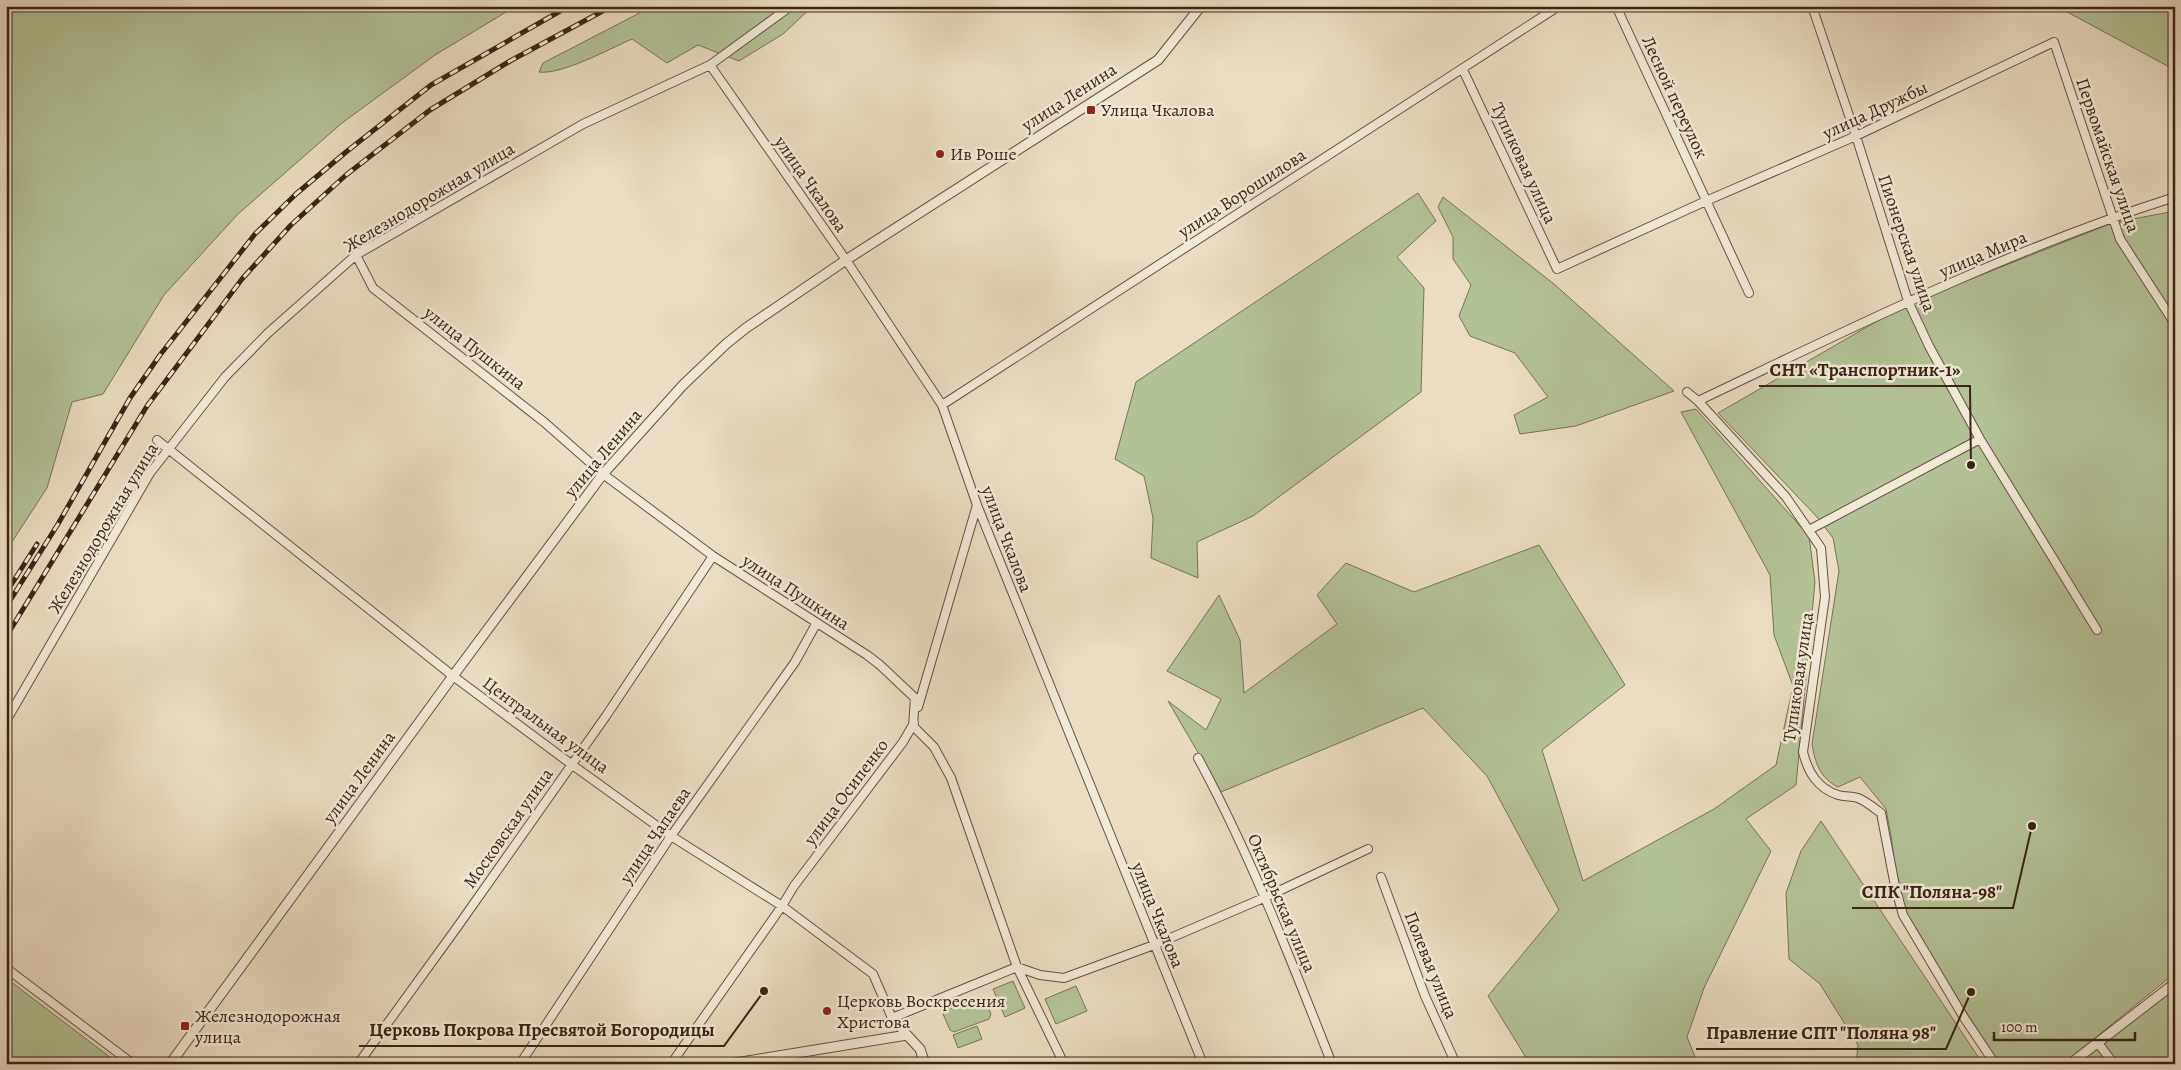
<svg xmlns="http://www.w3.org/2000/svg" width="2181" height="1070" viewBox="0 0 2181 1070" font-family="Alegreya,serif">
<style>
.green{fill:#b3c296;stroke:#767356}
.lines{fill:none;stroke-linecap:round;stroke-linejoin:round}
.minor-casing{stroke:#655241;stroke-width:10}
.tertiary-casing{stroke:#655241;stroke-width:11}
.minor{stroke:#f1e9d8;stroke-width:8}
.tertiary{stroke:#f1e9d8;stroke-width:9}
.rail-casing{stroke:#392416;stroke-width:5}
.rail{stroke:#f1e9d8;stroke-width:3;stroke-dasharray:9;stroke-linecap:butt}
.poi-dot{fill:#8f2418;stroke:#f1e9d8;stroke-width:2}
.labels{text-anchor:middle;dominant-baseline:central;stroke-width:5;stroke-linejoin:round;paint-order:stroke}
.street-label{font-size:18px;fill:#392416;stroke:#f1e9d8}
.poi-label{font-size:18px;fill:#392416;stroke:#f1e9d8;text-anchor:start}
.leader{fill:none;stroke:#392416;stroke-width:2}
.callout-dot{fill:#392416;stroke:#f1e9d8;stroke-width:2}
.callout-label{font-size:19px;text-anchor:middle;font-weight:bold;fill:#392416;stroke:#f1e9d8;stroke-width:5;stroke-linejoin:round;paint-order:stroke}
</style>
<rect width="100%" height="100%" fill="#eaddc3"/>
<filter id="stains"><feTurbulence type="fractalNoise" baseFrequency=".004" numOctaves="4"/><feColorMatrix values="0 0 0 0 .2 0 0 0 0 .09 0 0 0 0 .02 0 0 0 .5 -.17"/></filter>
<radialGradient id="worn" r=".72"><stop offset=".6" stop-color="#630" stop-opacity="0"/><stop offset="1" stop-color="#630" stop-opacity=".3"/></radialGradient>
<path class="green" d="M6,6h510l-81,49 -93,68 -104,91 -74,81 -61,99 -31,8 -25,86 -41,63z
M653,6h160l-30,28 -44,27 -41,-16 -31,18 -35,-24c-23,10 -70,36 -93,33l4,-9z
M2056,6h119v64z
M1418,193l18,28 -39,36 27,31 -3,104 -168,124 -56,26 1,36 -47,-20 2,-40 -9,-42 -29,-17 21,-77z
M1443,197l111,87 120,107 -98,35 -56,8 -6,-19 34,-18 -33,-44 -45,-17 -11,-20 12,-31 -18,-26v-22l-15,-30z
M2175,211v762l-112,91h-64l-89,-141 -14,-42 -4,-39 -6,-33 -26,-32 -22,10c-18,-9 -23,-24 -26,-43l27,-173 -6,-33 -16,-21 -99,-104 187,-108 207,-82z
M1696,409l113,127 6,46 -19,203 -50,34 25,32 -67,137 -17,49 11,27h-168l-42,-68 71,-86 -72,-134 -64,-68 -202,84 -53,-91 38,29 15,-31 -54,-28 52,-76 21,45 4,53 93,-69 -20,-29 29,-32 68,29 125,-47 86,140 -83,65 41,131 131,-72 62,-44 17,-79 -19,-51 -4,-60 -89,-163z
M1821,821l158,237 -29,6h-94l2,-19 -38,-61 -31,-25 -3,-66 15,-42z
M6,978l113,86h-113z
M1013,981l12,27 -20,9 -12,-28z
M1076,986l11,25 -31,13 -11,-25z
M2175,987v77h-101z
M981,997l4,1 6,16 -2,5 -35,13 -4,-2 -7,-16 3,-4z
M977,1026l5,13 -24,9 -5,-13z"/>
<g class="lines">
<defs>
<path id="minor" d="M1616,6l133,287
M1812,6l44,130 52,165 21,45 51,93 117,191
M710,65l136,195 96,145 35,100 226,559
M1463,70l94,199 149,-68 150,-65 198,-94 66,197 55,85
M356,255l17,33 171,134 59,52 110,82 154,99 13,10 35,33 -2,28 21,21 17,31 66,189 47,97
M1687,392l11,9 88,96 35,51 4,49 -22,155c5,20 14,36 35,43 7,2 14,1 20,3 8,3 16,10 23,15l14,73 8,29 60,101 32,48
M1698,401c156,-74 312,-152 477,-204
M942,405l617,-399
M157,440l296,236 118,88 100,72 111,70 91,68 19,44 15,17
M1809,530l171,-91
M918,707l59,-202
M6,721l144,-248 75,-96 43,-44 88,-78 227,-131 127,-59 81,-59
M1198,758c53,98 93,202 134,306
M1381,877l44,119 31,68
M6,968l127,96
M892,1018l125,-51 23,8 24,3 90,-33 112,-48 102,-48
M2098,1043l16,21
M358,1064l100,-138 148,-210 107,-160
M520,1064l151,-228 124,-174 21,-38
M671,1064l111,-158 12,-20 109,-144 11,-19"/>
<path id="tertiary" d="M170,1064l283,-388 150,-202 80,-89 43,-41 20,-16 100,-68 312,-200 43,-54
M729,1064l178,-29 13,14 5,15
M2070,1064l105,-81"/>
</defs>
<use href="#minor" class="minor-casing"/>
<use href="#tertiary" class="tertiary-casing"/>
<use href="#minor" class="minor"/>
<use href="#tertiary" class="tertiary"/>
<defs>
<path id="rail" d="M6,593l31,-49
M6,607l52,-83 72,-126 30,-43 95,-121 41,-40 50,-42 85,-67 138,-79
M6,637l141,-231 95,-127 49,-54 55,-50 84,-65 80,-49 102,-55"/>
</defs>
<use href="#rail" class="rail-casing"/>
<use href="#rail" class="rail"/>
</g>
<g class="poi-dot">
<rect x="1086" y="105" width="10" height="10" rx="2.5"/>
<circle cx="940" cy="154" r="5"/>
<circle cx="827" cy="1011" r="5"/>
<rect x="180" y="1021" width="10" height="10" rx="2.5"/>
</g>
<g class="labels">
<g class="street-label">
<text transform="translate(1069 97) rotate(-33)">улица Ленина</text>
<text transform="translate(1675 97) rotate(65)">Лесной переулок</text>
<text transform="translate(1875 110) rotate(-25)">улица Дружбы</text>
<text transform="translate(2108 155) rotate(71)">Первомайская улица</text>
<text transform="translate(1524 163) rotate(65)">Тупиковая улица</text>
<text transform="translate(811 184) rotate(55)">улица Чкалова</text>
<text transform="translate(1242 193) rotate(-33)">улица Ворошилова</text>
<text transform="translate(429 197) rotate(-31)">Железнодорожная улица</text>
<text transform="translate(1907 243) rotate(71)">Пионерская улица</text>
<text transform="translate(1983 254) rotate(-23)">улица Мира</text>
<text transform="translate(475 348) rotate(38)">улица Пушкина</text>
<text transform="translate(603 453) rotate(-50)">улица Ленина</text>
<text transform="translate(103 528) rotate(-59)">Железнодорожная улица</text>
<text transform="translate(1007 539) rotate(69)">улица Чкалова</text>
<text transform="translate(796 592) rotate(33)">улица Пушкина</text>
<text transform="translate(1798 677) rotate(-82)">Тупиковая улица</text>
<text transform="translate(546 725) rotate(36)">Центральная улица</text>
<text transform="translate(359 777) rotate(-54)">улица Ленина</text>
<text transform="translate(846 792) rotate(-53)">улица Осипенко</text>
<text transform="translate(508 828) rotate(-55)">Московская улица</text>
<text transform="translate(655 835) rotate(-56)">улица Чапаева</text>
<text transform="translate(1282 903) rotate(67)">Октябрьская улица</text>
<text transform="translate(1158 915) rotate(68)">улица Чкалова</text>
<text transform="translate(1431 965) rotate(68)">Полевая улица</text>
</g>
<g class="poi-label">
<text x="1101" y="110">Улица Чкалова</text>
<text x="950" y="154">Ив Роше</text>
<text x="837" y="1001">Церковь Воскресения<tspan x="837" dy="21">Христова</tspan></text>
<text x="195" y="1016">Железнодорожная<tspan x="195" dy="21">улица</tspan></text>
</g>
</g>
<path class="leader" d="M1971 465L1970 386H1759M2032 826L2013 908H1852M764 991L724 1046H359M1971 992L1946 1049H1696"/>
<g class="callout-dot">
<circle cx="1971" cy="465" r="5"/>
<circle cx="2032" cy="826" r="5"/>
<circle cx="764" cy="991" r="5"/>
<circle cx="1971" cy="992" r="5"/>
</g>
<g class="callout-label">
<text x="1865" y="376">СНТ «Транспортник-1»</text>
<text x="1932" y="898">СПК "Поляна-98"</text>
<text x="542" y="1036">Церковь Покрова Пресвятой Богородицы</text>
<text x="1821" y="1039">Правление СПТ "Поляна 98"</text>
</g>
<rect width="2181" height="1070" fill="none" stroke="#eaddc3" stroke-width="25"/>
<rect x="8" y="8" width="2166" height="1055" fill="none" stroke="#392416" stroke-width="2.5"/>
<rect x="12" y="12" width="2156" height="1045" fill="none" stroke="#392416"/>
<path d="M1994 1032v8h141v-8" fill="none" stroke="#392416" stroke-width="2.5"/>
<text x="2001" y="1032" font-size="15" fill="#392416" stroke="#f1e9d8" stroke-width="4" paint-order="stroke">100 m</text>
<rect width="100%" height="100%" filter="url(#stains)"/>
<rect width="100%" height="100%" fill="url(#worn)"/>
</svg>
